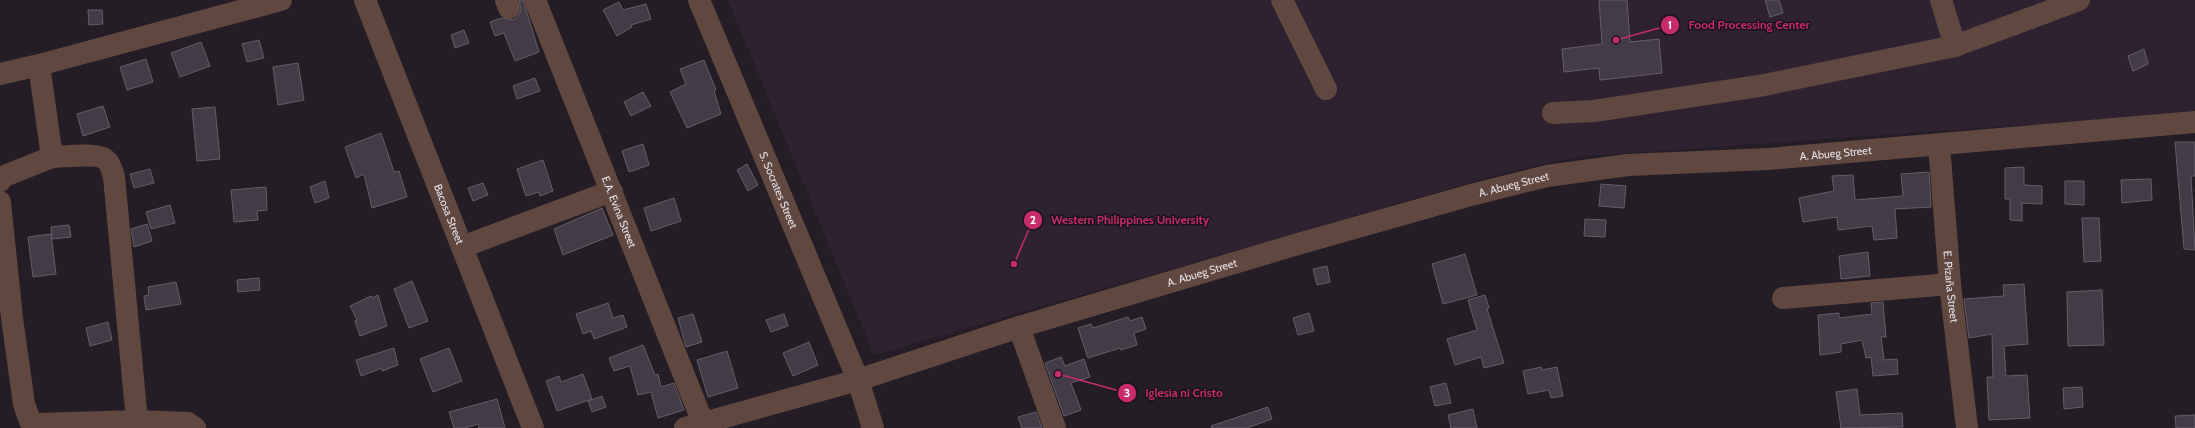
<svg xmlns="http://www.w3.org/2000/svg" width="2195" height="428" viewBox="0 0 2195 428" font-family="Cabin,sans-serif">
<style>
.built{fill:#2e2230}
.building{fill:#433b46;stroke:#655d68}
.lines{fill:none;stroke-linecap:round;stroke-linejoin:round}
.minor{stroke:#604841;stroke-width:22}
.labels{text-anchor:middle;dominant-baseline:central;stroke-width:3;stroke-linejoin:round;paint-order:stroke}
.street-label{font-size:11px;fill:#e4dfe5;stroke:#1b131c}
.leader{fill:none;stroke:#c52c69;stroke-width:1.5}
.callout-dot{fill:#c52c69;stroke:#1b131c;stroke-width:1.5}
.mark-label{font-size:12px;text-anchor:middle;font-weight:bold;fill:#fff}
.callout-label{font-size:12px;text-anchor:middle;font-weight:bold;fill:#c52c69;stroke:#1b131c;stroke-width:3;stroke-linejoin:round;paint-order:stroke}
</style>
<rect width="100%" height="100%" fill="#241d25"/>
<path class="built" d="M728,0h1467v113l-620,44 -68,15 -633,183z"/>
<path class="building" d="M519,0h4l16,52 -24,9 -11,-28 -9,3 -5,-14 12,-4 11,2 5,-4 3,-6z
M1599,0h28l3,42 29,-3 3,34 -62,7 -1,-12 -35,4 -2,-23 40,-5z
M1765,0h14l4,13 -13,4z
M619,2l4,8 23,-6 5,15 -20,6 1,2 -15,9 -14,-26z
M88,10h14l1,14 -14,1z
M464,30l5,13 -14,5 -4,-13z
M259,40l5,18 -17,4 -5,-18z
M201,42l9,24 -30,11 -9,-24z
M2144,49l4,15 -15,7 -5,-15z
M146,59l7,23 -26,8 -7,-23z
M704,60l12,30 -2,1 7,23 -34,14 -17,-36 16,-8 -6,-15z
M298,63l6,37 -26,5 -5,-38z
M535,78l5,13 -23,8 -4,-13z
M643,92l8,14 -20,10 -7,-14z
M103,106l7,21 -27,9 -6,-22z
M215,107l5,52 -23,2 -5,-52z
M381,133l13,39 5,-1 8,26 -35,11 -8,-34 -8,4 -11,-31z
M2175,142h20v34h-4l4,74 -11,-1z
M643,144l6,21 -20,7 -7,-21z
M543,160l10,31 -13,5 -1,-4 -13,4 -9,-27z
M747,164l11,21 -10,6 -11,-21z
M2024,167v18l18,1v18l-20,-1v18l-12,-1v-21h-5v-31z
M150,169l4,14 -20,5 -4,-14z
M1929,172l2,35 -36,2 2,29 -23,2 -2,-14 -34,4 -1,-13 -34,5 -4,-24 35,-7 -2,-15 21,-1 2,25 48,-4 -2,-22z
M2151,179l1,21 -30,3 -1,-23z
M325,181l4,17 -14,5 -5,-16z
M2065,181h19v24l-19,-1z
M483,183l5,12 -15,6 -5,-13z
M1601,184l25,2 -2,22 -25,-2z
M266,187l1,23 -10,1 1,9 -24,2 -3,-32z
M674,198l7,23 -30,10 -7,-23z
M170,205l5,18 -24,6 -5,-17z
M602,208l11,27 -50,20 -9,-26z
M2082,218h17l2,43 -17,1z
M1585,219l21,1 -1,17 -21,-1z
M147,224l5,17 -18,6 -3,-18z
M69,225l2,12 -19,2 -1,-12z
M51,234l5,40 -23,3 -5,-40z
M1868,252l2,24 -29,3 -2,-23z
M1465,254l12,41 -34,9 -11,-40z
M1327,266l3,16 -13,3 -4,-16z
M259,278l1,12 -22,2 -1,-12z
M412,281l16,40 -19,7 -15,-39z
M176,282l5,22 -35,6 -2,-14 5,-1 -1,-8z
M2024,284l4,60 -24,2 2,30 21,-1 3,43 -41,2 -2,-43h6l-1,-43 -23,4 -5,-39 40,-3 -1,-11z
M2102,290l2,55 -36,1 -1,-54z
M378,295l9,31 -27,10 -5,-15 2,-1 -7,-14 21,-10 1,2z
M1485,295l4,13 -2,1 17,54 -20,5 -3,-11 -26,8 -8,-26 30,-9 -9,-30z
M1883,302l3,35h-5l3,23 13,-1 1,15 -25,2 -2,-19 -5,1 -4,-18 -21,4v8l-21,3 -2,-40 21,-2v5l33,-4 -1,-11z
M608,303l5,15 10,-3 4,12 -33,12 -3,-8 -8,3 -7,-20z
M1309,313l5,18 -16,4 -5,-17z
M693,314l9,28 -16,5 -8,-29z
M784,314l4,12 -17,6 -5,-12z
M1128,317l2,4 12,-4 4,12 -12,4 3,12 -16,5 -1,-2 -32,10 -10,-30 13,-4 2,4z
M108,322l4,18 -22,6 -4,-18z
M809,342l9,23 -25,11 -10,-23z
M643,345l12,30 3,-1 3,13 13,-4 10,27 -26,8 -7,-26 -13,3 -8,-29 -16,5 -5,-13z
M394,348l4,17 -16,6v-3l-21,8 -5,-16z
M449,348l13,33 -29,11 -13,-33z
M727,351l11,37 -30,9 -11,-37z
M1061,357l4,9 19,-7 6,18 -19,6 10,27 -17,6 -19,-53z
M1541,367l1,3 15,-3 6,29 -12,2 -2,-8 -21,4 -5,-23z
M583,374l9,25 -35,12 -11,-30 13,-5 2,6z
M1446,383l5,20 -16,3 -5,-19z
M2082,387l1,20 -19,2 -1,-21z
M1857,389l3,26 42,-2 1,14 -62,1 -5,-36z
M602,396l4,11 -14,5 -4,-11z
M497,399l8,29h-26l-1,-4 -13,4h-11l-5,-16z
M1268,407l4,12 -25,9h-35l-1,-2z
M1473,409l4,19h-26l-3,-13z
M1036,412l6,16h-20l-4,-11z
M2195,415v13h-19l-1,-12z"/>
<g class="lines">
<g class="minor">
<path id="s1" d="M365,0l168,428"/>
<path d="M506,0l3,8"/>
<path id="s2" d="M535,0l170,428"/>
<path id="s3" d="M699,0l159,380 15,48"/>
<path d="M1282,0l44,89"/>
<path d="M1941,0l14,46 124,-46"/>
<path d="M0,74l39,-9"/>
<path d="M1553,113l41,-2 165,-25 196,-40"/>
<path id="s4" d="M1939,145l11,139 17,144"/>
<path d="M52,157c12,0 46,-5 54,3 5,4 6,11 8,17l23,244"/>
<path d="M0,181l2,-4 50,-20 -13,-92 242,-65"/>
<path d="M0,202l12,116 12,86 6,17 6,3 101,-3 51,2 7,5"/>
<path d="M462,247l150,-56"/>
<path d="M1783,298l167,-14"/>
<path d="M1019,327l36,101"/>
<path id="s5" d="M685,428l173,-48 161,-53 279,-83 173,-49 76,-19 81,-11 140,-6 427,-37"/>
</g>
</g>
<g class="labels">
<g class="street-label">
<text stroke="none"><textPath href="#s5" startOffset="1188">A. Abueg Street</textPath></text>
<text stroke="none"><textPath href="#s5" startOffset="864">A. Abueg Street</textPath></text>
<text stroke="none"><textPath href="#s3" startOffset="206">S. Socrates Street</textPath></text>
<text stroke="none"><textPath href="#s2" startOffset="228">E.A. Evina Street</textPath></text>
<text stroke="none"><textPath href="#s1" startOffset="230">Bacosa Street</textPath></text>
<text stroke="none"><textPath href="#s5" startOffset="540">A. Abueg Street</textPath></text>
<text stroke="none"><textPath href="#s4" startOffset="142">E. Pizaña Street</textPath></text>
</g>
</g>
<path class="leader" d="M1616 40L1670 25M1014 264L1033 220M1058 374L1127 393"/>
<g class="callout-dot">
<circle cx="1616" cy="40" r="4"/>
<circle cx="1014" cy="264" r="4"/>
<circle cx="1058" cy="374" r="4"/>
<circle cx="1670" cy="25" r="10"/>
<circle cx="1033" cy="220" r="10"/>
<circle cx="1127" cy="393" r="10"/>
</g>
<g class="mark-label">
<text x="1670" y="29">1</text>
<text x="1033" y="224">2</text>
<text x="1127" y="397">3</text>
</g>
<g class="callout-label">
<text x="1749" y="29">Food Processing Center</text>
<text x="1130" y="224">Western Philippines University</text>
<text x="1184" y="397">Iglesia ni Cristo</text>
</g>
</svg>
